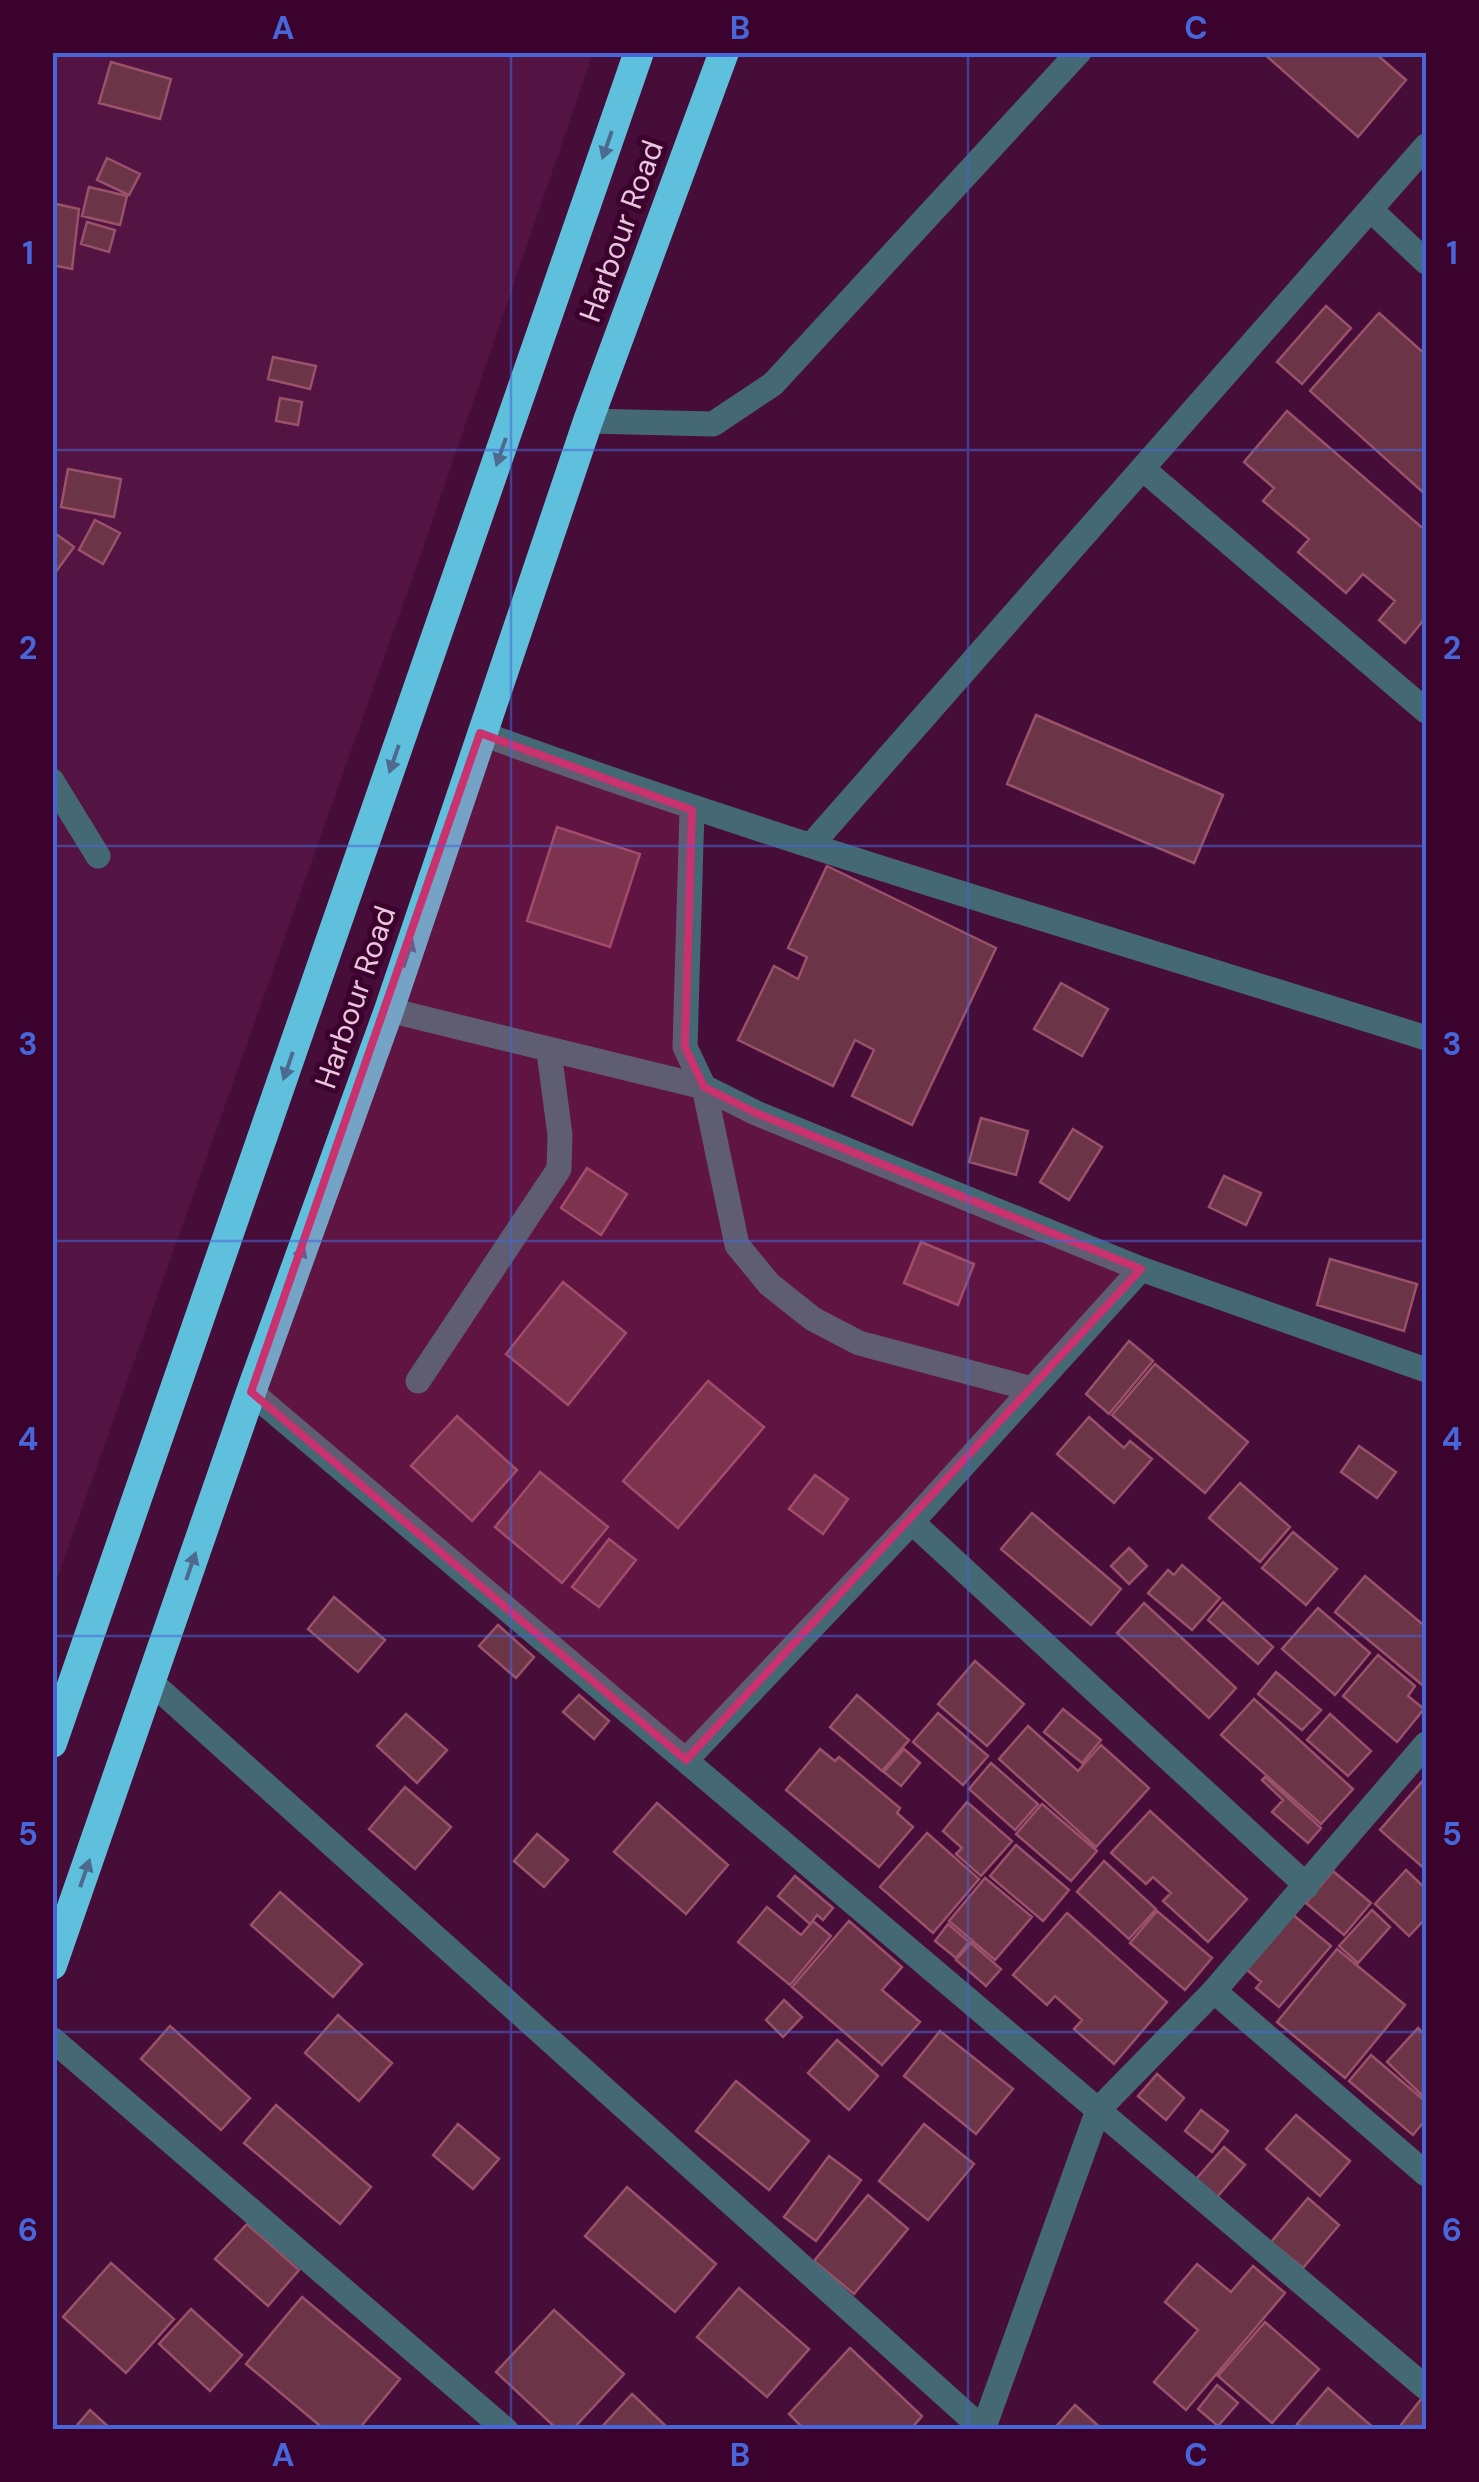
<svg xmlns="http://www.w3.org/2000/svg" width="1479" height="2482" viewBox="0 0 1479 2482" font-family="'DM Sans',sans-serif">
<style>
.built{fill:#531443}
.building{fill:#6b3447;stroke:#9a526a;stroke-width:2.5}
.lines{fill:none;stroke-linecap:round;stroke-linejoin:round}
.minor{stroke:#446874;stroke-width:25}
.highway{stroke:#5fc0dd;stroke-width:30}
.oneway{fill:#4e6a8e}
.marked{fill:#c8326e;fill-opacity:0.2;stroke:#c8326e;stroke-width:8;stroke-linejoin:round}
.grid{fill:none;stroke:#4666d9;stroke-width:2.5;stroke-opacity:0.55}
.labels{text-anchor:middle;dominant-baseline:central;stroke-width:10;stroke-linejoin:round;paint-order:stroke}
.street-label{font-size:30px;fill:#e9c6dc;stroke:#3a022d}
.neatline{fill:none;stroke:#4666d9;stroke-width:4}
.grid-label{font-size:32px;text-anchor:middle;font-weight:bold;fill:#4666d9}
</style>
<rect width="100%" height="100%" fill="#460d38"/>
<path class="built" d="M53,53h540l-171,498 -369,1039z"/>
<path class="building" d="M1262,52h112l32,28 -48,57z
M111,62l60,17 -11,40 -61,-16z
M107,158l33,16 -11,21 -32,-15z
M89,187l38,9 -7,29 -38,-9z
M52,203l27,6 -7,60 -20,-4z
M87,222l28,8 -6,22 -28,-8z
M1326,306l25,22 -49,56 -25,-22z
M1379,313l47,42v140l-116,-104z
M273,357l43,9 -6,23 -42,-10z
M280,398l22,4 -4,23 -22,-4z
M1287,411l139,120v86l-21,26 -26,-23 16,-19 -32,-27 -17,19 -48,-41 11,-13 -46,-38 11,-13 -30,-26z
M68,469l53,10 -7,38 -53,-10z
M95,520l25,13 -17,31 -24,-14z
M52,531l22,16 -22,30z
M1036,715l187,80 -29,68 -187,-79z
M557,827l83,27 -30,93 -83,-26z
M827,866l169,82 -84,177 -60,-29 22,-46 -19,-10 -22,46 -95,-46 36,-74 24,13 9,-22 -19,-9z
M1061,983l47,26 -26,47 -48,-27z
M981,1118l47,13 -12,44 -47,-13z
M1073,1129l29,18 -33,53 -29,-18z
M587,1168l40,26 -26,41 -40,-27z
M1224,1176l37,17 -15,32 -37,-18z
M921,1242l53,22 -16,41 -54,-22z
M1330,1259l87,25 -13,47 -87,-26z
M563,1282l63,51 -58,72 -62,-51z
M1129,1341l24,20 -44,53 -23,-20z
M1155,1364l93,78 -43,51 -93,-78z
M708,1381l56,46 -86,101 -55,-47z
M457,1416l60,54 -45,51 -61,-55z
M1089,1417l35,31 6,-7 22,18 -38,44 -57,-49z
M1359,1446l37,26 -19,26 -36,-26z
M540,1472l68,55 -46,56 -67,-56z
M815,1475l33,24 -25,35 -34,-25z
M1240,1483l50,44 -30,35 -51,-44z
M1032,1513l89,76 -30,36 -90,-76z
M1293,1532l44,37 -31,36 -44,-37z
M609,1539l27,21 -37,47 -27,-20z
M1129,1548l18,18 -18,18 -18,-18z
M1182,1565l38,33 -28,32 -44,-37 20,-23 6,5z
M1365,1576l61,51v61l-91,-76z
M334,1597l51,43 -27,32 -50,-43z
M1223,1602l50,45 -15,17 -50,-44z
M1144,1603l92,85 -27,30 -92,-85z
M1318,1608l52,45 -35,42 -53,-46z
M498,1625l36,32 -18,21 -37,-32z
M1378,1655l37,31 -7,10 16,13 -27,33 -54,-46z
M975,1661l49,43 -37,42 -49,-42z
M1276,1672l45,38 -19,20 -44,-36z
M579,1695l30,26 -15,18 -31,-27z
M857,1695l52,45 -27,31 -52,-44z
M1254,1699l99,90 -32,35 -100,-89z
M1063,1709l38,31 -19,23 -38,-31z
M938,1713l50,43 -25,29 -50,-43z
M406,1714l41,36 -30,33 -40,-37z
M1330,1714l41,37 -23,25 -41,-36z
M1028,1726l50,45 23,-26 48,43 -53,59 -97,-88z
M820,1749l15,12 4,-4 61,51 -3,5 16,14 -34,40 -93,-77z
M904,1749l16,14 -19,23 -17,-14z
M991,1763l47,41 -23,26 -46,-41z
M1265,1777l56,51 -13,15 -36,-31 11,-12 -21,-20z
M1426,1777v93l-46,-40z
M405,1787l46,40 -36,42 -46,-40z
M967,1802l45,39 -31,35 -25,-22 6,-6 -19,-17z
M657,1803l71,62 -42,49 -72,-62z
M1042,1804l55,47 -26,30 -55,-47z
M1150,1811l97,88 -39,43 -45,-41 8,-8 -18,-16 -7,7 -35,-31z
M927,1833l52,46 -46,54 -53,-46z
M537,1834l31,26 -24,27 -30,-26z
M1016,1845l53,45 -26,31 -53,-45z
M1104,1861l52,48 -27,30 -52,-47z
M1406,1870l20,19v29l-17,18 -34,-32z
M1333,1871l38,32 -27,32 -38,-32z
M795,1876l38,32 -10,12 -6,-5 -7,9 -32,-28z
M985,1878l47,39 -37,43 -46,-39z
M280,1892l82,72 -29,33 -82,-72z
M767,1907l34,28 12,-14 18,15 -41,49 -52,-43z
M1372,1910l18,17 -32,36 -19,-17z
M1157,1911l55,47 -27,32 -55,-47z
M1067,1913l100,89 -53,62 -40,-35 8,-9 -27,-24 -8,9 -34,-30z
M1292,1914l39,32 -52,61 -23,-19 5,-6 -15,-13z
M849,1921l53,46 -20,23 38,32 -38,43 -90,-78z
M948,1924l21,18 -13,16 -21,-17z
M971,1943l30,26 -15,17 -30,-26z
M1337,1949l68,56 -60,73 -68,-56z
M784,2000l18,17 -19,20 -17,-17z
M338,2015l54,48 -33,38 -54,-48z
M170,2026l80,72 -29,32 -80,-71z
M1418,2028l8,8v63l-39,-37z
M940,2031l73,58 -37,45 -72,-58z
M837,2040l41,36 -29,34 -41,-37z
M1371,2055l55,47v17l-13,16 -64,-54z
M1157,2074l27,24 -18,22 -28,-24z
M736,2081l73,60 -40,49 -73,-59z
M276,2105l95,82 -31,37 -96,-81z
M1201,2110l27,21 -16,21 -27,-21z
M1296,2115l54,46 -30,35 -54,-47z
M458,2124l41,35 -26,30 -40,-34z
M924,2124l50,40 -46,56 -49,-39z
M1224,2147l21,18 -28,32 -21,-18z
M829,2156l32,24 -45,61 -32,-24z
M627,2187l89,77 -41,48 -90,-76z
M868,2195l40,34 -54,65 -40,-33z
M1308,2198l31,27 -36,43 -32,-26z
M247,2224l52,46 -31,36 -53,-47z
M111,2263l63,56 -48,54 -63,-56z
M1197,2264l34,28 22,-26 32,27 -99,117 -32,-28 44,-52 -33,-28z
M739,2288l70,61 -42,48 -70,-60z
M302,2297l98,82 -42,51h-33l-79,-66z
M191,2309l51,46 -32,36 -51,-47z
M554,2310l70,64 -52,56h-14l-62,-58z
M1265,2322l54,47 -47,54 -54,-47z
M850,2348l72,68 -12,14h-105l-16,-16z
M1217,2385l21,18 -20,23 -20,-17z
M1328,2388l48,42h-72l-7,-6z
M632,2394l38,36h-71z
M1422,2398l4,4v28h-29z
M1075,2405l28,25h-50z
M90,2410l22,20h-39z"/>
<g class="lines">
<path class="minor" d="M1371,210l55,52
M588,421l125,3 60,-40 306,-332
M1143,469l283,242
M480,733c311,113 631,205 946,305
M52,781l46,75
M692,810l-7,237 19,40 52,26 385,156 285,101
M813,843l613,-697
M389,1010l315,77 33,158 32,39 44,35 46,24 173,46
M418,1381l141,-212 1,-34 -11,-83
M251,1392l1175,996
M912,1522l395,364
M151,1682l833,748
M686,1760l226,-238 229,-253
M1214,1991l212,183
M52,2039l454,391
M983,2430l115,-320 116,-119 212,-247"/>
<path class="highway" d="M52,1743l587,-1691
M52,1965l199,-573 138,-382 199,-589 136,-369"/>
</g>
<defs><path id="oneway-solid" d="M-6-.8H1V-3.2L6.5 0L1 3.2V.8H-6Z" transform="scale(2.5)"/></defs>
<g class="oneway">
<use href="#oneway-solid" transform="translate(607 145) rotate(109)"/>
<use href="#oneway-solid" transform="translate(501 452) rotate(109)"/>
<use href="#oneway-solid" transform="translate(394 759) rotate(109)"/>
<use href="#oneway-solid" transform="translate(408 953) rotate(-72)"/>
<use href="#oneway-solid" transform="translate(288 1066) rotate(109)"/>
<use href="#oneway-solid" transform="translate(299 1259) rotate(-70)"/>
<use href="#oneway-solid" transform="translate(191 1566) rotate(-71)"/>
<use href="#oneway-solid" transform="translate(85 1873) rotate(-71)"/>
</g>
<path class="marked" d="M480,733l212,77 -7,237 19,40 52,26 385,156 -455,491 -435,-368z"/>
<path class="grid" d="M511,52v2378M968,52v2378M52,450h1374M52,846h1374M52,1241h1374M52,1636h1374M52,2032h1374"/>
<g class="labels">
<g class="street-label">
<text transform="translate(621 231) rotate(-70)">Harbour Road</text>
<text transform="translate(355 997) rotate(-71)">Harbour Road</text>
</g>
</g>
<rect width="1479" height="2482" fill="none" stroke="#3a022d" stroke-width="110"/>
<rect x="55" y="55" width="1369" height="2372" class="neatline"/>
<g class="grid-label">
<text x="283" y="39">A</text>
<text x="740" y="39">B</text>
<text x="1196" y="39">C</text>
<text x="28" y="264">1</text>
<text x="1452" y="264">1</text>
<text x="28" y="659">2</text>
<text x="1452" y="659">2</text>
<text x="28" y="1055">3</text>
<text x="1452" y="1055">3</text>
<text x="28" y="1450">4</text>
<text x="1452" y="1450">4</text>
<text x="28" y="1845">5</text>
<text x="1452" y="1845">5</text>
<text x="28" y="2241">6</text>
<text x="1452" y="2241">6</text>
<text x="283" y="2466">A</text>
<text x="740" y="2466">B</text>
<text x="1196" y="2466">C</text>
</g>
</svg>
